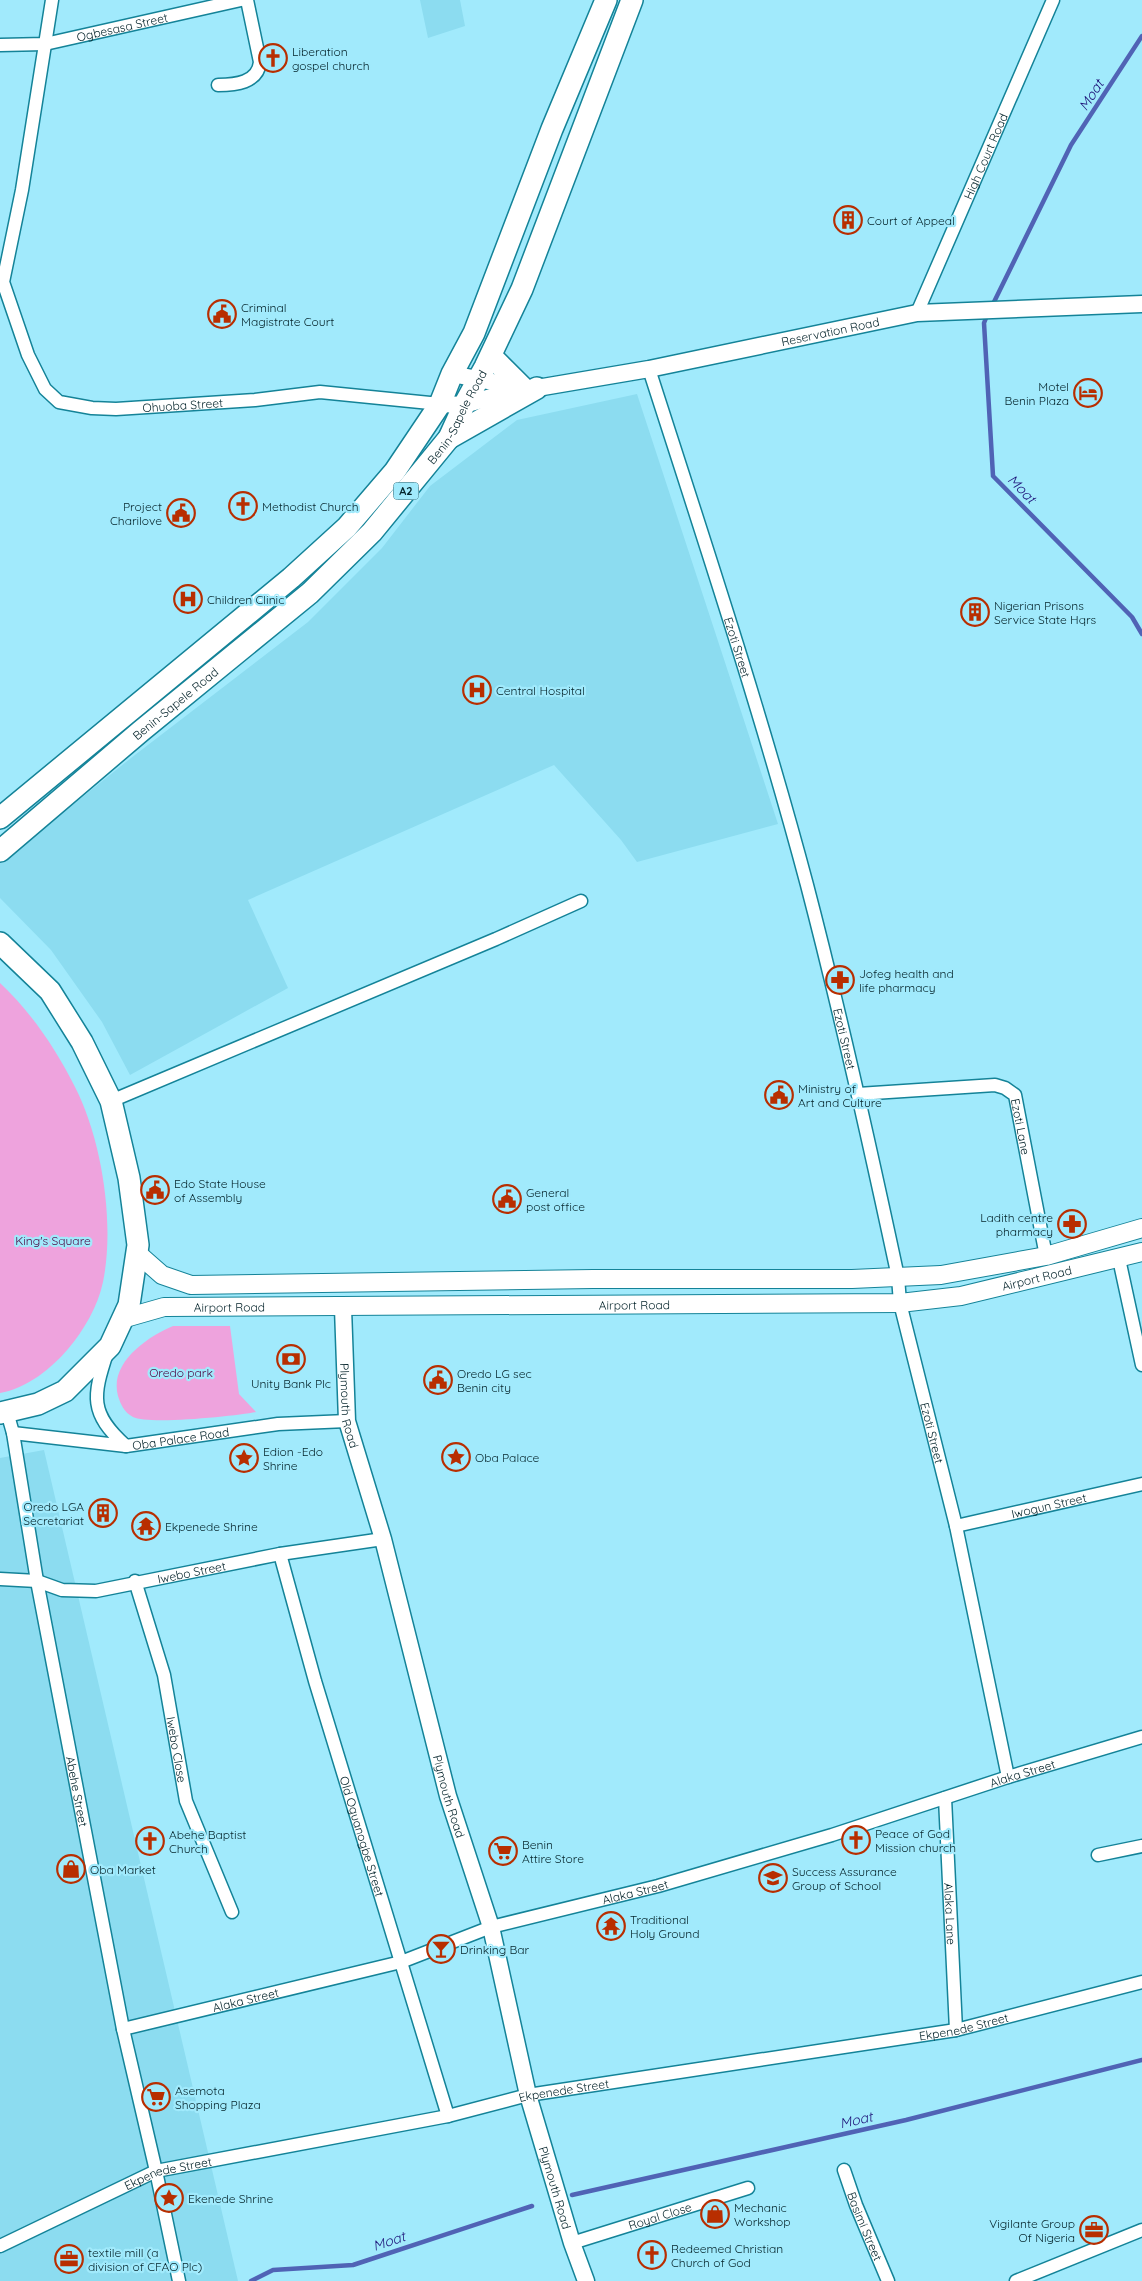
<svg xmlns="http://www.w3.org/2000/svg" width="1142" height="2281" viewBox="0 0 1142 2281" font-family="Quicksand,sans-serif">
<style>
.built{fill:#8cdcf0}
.green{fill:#eea3dd}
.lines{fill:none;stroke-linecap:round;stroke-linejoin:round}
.stream{stroke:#5063b5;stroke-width:4.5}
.minor-casing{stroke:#148398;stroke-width:15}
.tertiary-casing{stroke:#148398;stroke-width:19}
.secondary-casing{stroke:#148398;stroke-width:20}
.trunk-casing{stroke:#148398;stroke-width:24}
.minor{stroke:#fff;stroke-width:12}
.tertiary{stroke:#fff;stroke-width:16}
.secondary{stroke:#fff;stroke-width:18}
.trunk{stroke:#fff;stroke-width:21}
.labels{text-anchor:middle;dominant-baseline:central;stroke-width:4.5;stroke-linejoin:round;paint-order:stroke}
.shield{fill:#a1eafc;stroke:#335f69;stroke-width:1}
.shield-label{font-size:11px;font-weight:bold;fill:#04232a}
.street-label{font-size:12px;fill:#04232a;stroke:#a1eafc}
.poi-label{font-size:12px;fill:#04232a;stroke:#a1eafc;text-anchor:start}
.park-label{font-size:12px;fill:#4e0943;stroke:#a1eafc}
.water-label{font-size:14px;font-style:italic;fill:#1f157a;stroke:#a1eafc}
</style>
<rect width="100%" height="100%" fill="#a1eafc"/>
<path class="built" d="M420,0h40l5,26 -37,12z
M637,394l141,430 -141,38 -16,-22 -67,-75 -306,135 40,88 -158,87 -28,-53 -51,-72 -51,-52v-35l131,-105 177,-136 74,-74 48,-62 87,-66z
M44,1450l194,831h-238v-823z"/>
<path class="green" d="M0,983c31,29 56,66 75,104 27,53 40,136 28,195 -5,24 -19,48 -35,67 -16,19 -42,40 -68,44z
M173,1326h57l9,68 17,18c-20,4 -107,13 -123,5 -9,-5 -12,-12 -15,-21 -9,-33 29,-59 55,-70z"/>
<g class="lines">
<path class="stream" d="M994,302l77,-157 71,-109
M986,318l-2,5 9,153 139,141 10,17
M572,2195l334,-75 236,-60
M251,2281l22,-11 80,-5 179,-59"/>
<defs>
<g id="minor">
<path id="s1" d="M52,0l-30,190 -19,92 25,73 17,34 14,13 33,6 24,1 139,-9 65,-8 120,12"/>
<path id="s2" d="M0,45l45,-1 196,-44"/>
<path d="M218,85c17,0 40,-2 42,-23l-13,-62"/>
<path id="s3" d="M917,313l136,-313"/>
<path id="s4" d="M649,369c55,171 112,343 158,516 34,130 63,261 91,392l2,26 56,223 52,251"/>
<path id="s5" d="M858,1094l137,-9 10,3 10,7 31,161"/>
<path d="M111,1101l385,-162 85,-38"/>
<path d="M1119,1259l23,106"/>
<path d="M107,1353c-14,43 -18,60 19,93"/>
<path id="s6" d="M7,1412l6,21 24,148 86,448 33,142 23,110"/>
<path id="s7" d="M13,1433l113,13 152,-22 69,-3"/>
<path id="s8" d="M956,1526l186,-42"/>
<path id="s9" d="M280,1554l35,127 133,435"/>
<path id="s10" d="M0,1579l37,2 25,9 34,1 184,-37 103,-15"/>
<path id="s11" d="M135,1581l29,94 22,126 46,111"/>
<path id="s12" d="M945,1798l11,232"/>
<path d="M1098,1855l44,-9"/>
<path id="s13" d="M123,2029l278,-67 90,-35 167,-41 174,-51 176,-58 134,-40"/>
<path id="s14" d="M844,2170l12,35 32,76"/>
<path id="s15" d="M572,2243l176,-55"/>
<path id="s16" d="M0,2246l156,-75 292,-55 80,-21 428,-65 186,-48"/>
<path d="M1016,2281l126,-51"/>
</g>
<g id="tertiary">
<path id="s17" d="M452,374l71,14h14l112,-19 268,-56 225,-9"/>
<path d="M440,404l24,1 54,-16"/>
<path id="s18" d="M343,1308l4,113 36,118 65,257 43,131 37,168 44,148 14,38"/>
</g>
<g id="secondary">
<path d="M137,1253l25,22 29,10 402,-6h259l89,-4 105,-19 96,-28"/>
<path id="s19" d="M122,1319l42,-12 736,-4 61,-7 181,-44"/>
</g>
<g id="trunk">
<path d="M491,356l32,32"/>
<path d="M449,438l88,-50"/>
<path d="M0,818l291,-240 56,-51 48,-56 45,-67 12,-30 22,-41 78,-204 54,-129"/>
<path id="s20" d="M0,851l141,-120 169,-138 62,-61 77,-94 15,-33 21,-38 37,-78 110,-289"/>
<path d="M0,943l50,48 32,51 29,59 18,77 9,67 -9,60 -19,41 -45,45 -27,13 -38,9"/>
</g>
</defs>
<use href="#minor" class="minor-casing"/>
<use href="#tertiary" class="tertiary-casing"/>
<use href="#secondary" class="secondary-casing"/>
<use href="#trunk" class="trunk-casing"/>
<use href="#minor" class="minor"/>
<use href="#tertiary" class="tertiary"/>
<use href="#secondary" class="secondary"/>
<use href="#trunk" class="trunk"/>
</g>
<defs>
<symbol id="church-ring" viewBox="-11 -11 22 22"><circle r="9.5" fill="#a1eafc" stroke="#b82e00" stroke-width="1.5"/><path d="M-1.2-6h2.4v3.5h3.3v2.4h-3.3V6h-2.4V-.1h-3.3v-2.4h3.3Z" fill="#b82e00"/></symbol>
<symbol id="building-ring" viewBox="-11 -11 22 22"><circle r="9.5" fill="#a1eafc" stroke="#b82e00" stroke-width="1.5"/><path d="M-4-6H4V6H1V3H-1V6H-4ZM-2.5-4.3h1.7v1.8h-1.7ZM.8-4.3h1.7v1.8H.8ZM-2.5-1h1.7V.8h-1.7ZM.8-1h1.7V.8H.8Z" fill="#b82e00"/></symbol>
<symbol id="civic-ring" viewBox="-11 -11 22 22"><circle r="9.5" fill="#a1eafc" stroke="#b82e00" stroke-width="1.5"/><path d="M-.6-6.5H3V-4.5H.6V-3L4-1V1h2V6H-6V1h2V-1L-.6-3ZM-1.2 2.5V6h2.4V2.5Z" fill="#b82e00"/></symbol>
<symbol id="hotel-ring" viewBox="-11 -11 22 22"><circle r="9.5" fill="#a1eafc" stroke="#b82e00" stroke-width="1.5"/><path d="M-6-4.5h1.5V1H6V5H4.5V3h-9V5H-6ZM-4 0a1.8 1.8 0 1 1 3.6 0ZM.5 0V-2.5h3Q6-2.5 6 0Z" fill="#b82e00"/></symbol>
<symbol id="hospital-ring" viewBox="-11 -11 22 22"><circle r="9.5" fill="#a1eafc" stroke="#b82e00" stroke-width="1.5"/><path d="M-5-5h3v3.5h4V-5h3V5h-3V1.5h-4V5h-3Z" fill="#b82e00"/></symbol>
<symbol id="pharmacy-ring" viewBox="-11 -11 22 22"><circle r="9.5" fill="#a1eafc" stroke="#b82e00" stroke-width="1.5"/><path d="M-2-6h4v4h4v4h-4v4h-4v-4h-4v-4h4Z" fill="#b82e00"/></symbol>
<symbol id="bank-ring" viewBox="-11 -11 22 22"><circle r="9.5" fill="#a1eafc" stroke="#b82e00" stroke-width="1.5"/><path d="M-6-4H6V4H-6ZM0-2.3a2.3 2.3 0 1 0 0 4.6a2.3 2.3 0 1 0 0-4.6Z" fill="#b82e00"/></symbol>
<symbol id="sight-ring" viewBox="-11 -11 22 22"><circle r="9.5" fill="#a1eafc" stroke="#b82e00" stroke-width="1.5"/><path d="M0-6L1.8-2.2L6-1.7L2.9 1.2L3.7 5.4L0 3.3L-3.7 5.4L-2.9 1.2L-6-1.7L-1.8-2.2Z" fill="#b82e00"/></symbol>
<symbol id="temple-ring" viewBox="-11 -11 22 22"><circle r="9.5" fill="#a1eafc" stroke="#b82e00" stroke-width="1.5"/><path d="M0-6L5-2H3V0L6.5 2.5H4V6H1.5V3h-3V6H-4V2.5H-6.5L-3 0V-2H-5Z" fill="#b82e00"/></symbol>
<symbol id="supermarket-ring" viewBox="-11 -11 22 22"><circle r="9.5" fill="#a1eafc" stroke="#b82e00" stroke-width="1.5"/><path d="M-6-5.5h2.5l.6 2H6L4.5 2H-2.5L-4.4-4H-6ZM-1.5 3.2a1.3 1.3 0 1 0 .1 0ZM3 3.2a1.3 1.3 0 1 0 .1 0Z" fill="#b82e00"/></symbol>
<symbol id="shop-ring" viewBox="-11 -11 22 22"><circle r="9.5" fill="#a1eafc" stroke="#b82e00" stroke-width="1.5"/><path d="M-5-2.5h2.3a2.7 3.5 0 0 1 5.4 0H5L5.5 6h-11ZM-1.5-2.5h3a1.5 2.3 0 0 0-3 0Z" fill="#b82e00"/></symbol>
<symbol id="school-ring" viewBox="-11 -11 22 22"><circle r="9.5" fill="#a1eafc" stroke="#b82e00" stroke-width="1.5"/><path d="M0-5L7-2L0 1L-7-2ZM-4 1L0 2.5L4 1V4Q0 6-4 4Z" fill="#b82e00"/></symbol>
<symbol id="bar-ring" viewBox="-11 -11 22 22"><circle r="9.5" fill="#a1eafc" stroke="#b82e00" stroke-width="1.5"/><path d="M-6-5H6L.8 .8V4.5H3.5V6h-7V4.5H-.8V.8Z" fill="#b82e00"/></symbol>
<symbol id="office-ring" viewBox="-11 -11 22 22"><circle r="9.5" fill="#a1eafc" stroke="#b82e00" stroke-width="1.5"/><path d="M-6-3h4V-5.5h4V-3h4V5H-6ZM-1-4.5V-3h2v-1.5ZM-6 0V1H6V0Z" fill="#b82e00"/></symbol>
</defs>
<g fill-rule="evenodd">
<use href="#church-ring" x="257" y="42" width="32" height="32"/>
<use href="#building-ring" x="832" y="204" width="32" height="32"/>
<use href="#civic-ring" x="206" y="298" width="32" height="32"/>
<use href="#hotel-ring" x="1072" y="377" width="32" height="32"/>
<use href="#church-ring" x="227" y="490" width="32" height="32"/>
<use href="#civic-ring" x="165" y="497" width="32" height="32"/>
<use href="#hospital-ring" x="172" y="583" width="32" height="32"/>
<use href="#building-ring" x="959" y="596" width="32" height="32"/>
<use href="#hospital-ring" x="461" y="674" width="32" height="32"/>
<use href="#pharmacy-ring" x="824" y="964" width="32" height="32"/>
<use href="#civic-ring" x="763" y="1079" width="32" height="32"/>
<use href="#civic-ring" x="139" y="1174" width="32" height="32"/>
<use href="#civic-ring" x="491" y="1183" width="32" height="32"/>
<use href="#pharmacy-ring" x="1056" y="1208" width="32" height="32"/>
<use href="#bank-ring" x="275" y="1343" width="32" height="32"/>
<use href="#civic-ring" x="422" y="1364" width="32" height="32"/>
<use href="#sight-ring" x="440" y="1441" width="32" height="32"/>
<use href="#sight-ring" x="228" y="1442" width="32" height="32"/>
<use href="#building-ring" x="87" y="1497" width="32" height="32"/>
<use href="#temple-ring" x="130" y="1510" width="32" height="32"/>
<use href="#church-ring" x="840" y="1824" width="32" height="32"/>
<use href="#church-ring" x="134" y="1825" width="32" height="32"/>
<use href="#supermarket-ring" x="487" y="1835" width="32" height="32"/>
<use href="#shop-ring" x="55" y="1853" width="32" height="32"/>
<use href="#school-ring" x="757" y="1862" width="32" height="32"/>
<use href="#temple-ring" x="595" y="1910" width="32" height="32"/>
<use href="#bar-ring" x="425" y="1933" width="32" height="32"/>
<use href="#supermarket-ring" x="140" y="2081" width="32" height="32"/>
<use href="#sight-ring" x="153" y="2182" width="32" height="32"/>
<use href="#shop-ring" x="699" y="2198" width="32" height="32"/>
<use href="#office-ring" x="1078" y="2214" width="32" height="32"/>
<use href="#church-ring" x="636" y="2239" width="32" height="32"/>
<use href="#office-ring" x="53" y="2243" width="32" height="32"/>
</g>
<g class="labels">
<rect class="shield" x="393.5" y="482.5" width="25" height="17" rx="4"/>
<g class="shield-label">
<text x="406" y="491">A2</text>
</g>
<g class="street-label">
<text stroke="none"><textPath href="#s2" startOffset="124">Ogbesasa Street</textPath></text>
<text stroke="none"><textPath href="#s3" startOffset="171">High Court Road</textPath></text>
<text stroke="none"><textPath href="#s17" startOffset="385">Reservation Road</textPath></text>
<text stroke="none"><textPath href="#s1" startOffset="545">Ohuoba Street</textPath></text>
<text stroke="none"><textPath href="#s20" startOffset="634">Benin-Sapele Road</textPath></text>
<text stroke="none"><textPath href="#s4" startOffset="292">Ezoti Street</textPath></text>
<text stroke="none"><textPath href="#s20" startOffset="229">Benin-Sapele Road</textPath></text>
<text stroke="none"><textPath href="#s4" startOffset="698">Ezoti Street</textPath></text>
<text stroke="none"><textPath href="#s5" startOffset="192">Ezoti Lane</textPath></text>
<text stroke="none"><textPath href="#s19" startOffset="919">Airport Road</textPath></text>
<text stroke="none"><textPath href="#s19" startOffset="514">Airport Road</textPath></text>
<text stroke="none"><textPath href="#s19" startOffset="109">Airport Road</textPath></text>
<text stroke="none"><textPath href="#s18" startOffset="98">Plymouth Road</textPath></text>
<text stroke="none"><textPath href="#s4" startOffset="1102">Ezoti Street</textPath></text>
<text stroke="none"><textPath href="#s7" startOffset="169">Oba Palace Road</textPath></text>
<text stroke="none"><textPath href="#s8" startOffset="95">Iwogun Street</textPath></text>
<text stroke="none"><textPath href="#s10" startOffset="195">Iwebo Street</textPath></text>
<text stroke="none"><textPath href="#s11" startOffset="174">Iwebo Close</textPath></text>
<text stroke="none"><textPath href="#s13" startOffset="936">Alaka Street</textPath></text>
<text stroke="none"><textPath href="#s6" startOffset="386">Abehe Street</textPath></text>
<text stroke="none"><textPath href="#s18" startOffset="502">Plymouth Road</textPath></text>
<text stroke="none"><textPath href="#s9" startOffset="294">Old Oguanogbe Street</textPath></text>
<text stroke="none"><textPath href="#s13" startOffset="531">Alaka Street</textPath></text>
<text stroke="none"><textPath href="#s12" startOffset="116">Alaka Lane</textPath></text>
<text stroke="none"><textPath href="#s13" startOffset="126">Alaka Street</textPath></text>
<text stroke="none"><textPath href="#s16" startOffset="994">Ekpenede Street</textPath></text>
<text stroke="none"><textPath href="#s16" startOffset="589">Ekpenede Street</textPath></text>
<text stroke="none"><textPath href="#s16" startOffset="184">Ekpenede Street</textPath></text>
<text stroke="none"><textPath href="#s18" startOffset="908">Plymouth Road</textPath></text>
<text stroke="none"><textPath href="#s15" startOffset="92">Royal Close</textPath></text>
<text stroke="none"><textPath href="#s14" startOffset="60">Basimi Street</textPath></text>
</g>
<g class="poi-label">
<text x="292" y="51">Liberation<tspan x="292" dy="14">gospel church</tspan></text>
<text x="867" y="220">Court of Appeal</text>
<text x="241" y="307">Criminal<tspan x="241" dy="14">Magistrate Court</tspan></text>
<text x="1069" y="386" text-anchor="end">Motel<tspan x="1069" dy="14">Benin Plaza</tspan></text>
<text x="162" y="506" text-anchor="end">Project<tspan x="162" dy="14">Charilove</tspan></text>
<text x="262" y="506">Methodist Church</text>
<text x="207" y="599">Children Clinic</text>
<text x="994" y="605">Nigerian Prisons<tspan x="994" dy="14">Service State Hqrs</tspan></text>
<text x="496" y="690">Central Hospital</text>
<text x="859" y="973">Jofeg health and<tspan x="859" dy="14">life pharmacy</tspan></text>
<text x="798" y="1088">Ministry of<tspan x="798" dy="14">Art and Culture</tspan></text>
<text x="174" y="1183">Edo State House<tspan x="174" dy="14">of Assembly</tspan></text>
<text x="526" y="1192">General<tspan x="526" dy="14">post office</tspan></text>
<text x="1053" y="1217" text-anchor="end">Ladith centre<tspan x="1053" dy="14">pharmacy</tspan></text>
<text x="457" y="1373">Oredo LG sec<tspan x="457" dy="14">Benin city</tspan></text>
<text x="291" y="1383" text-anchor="middle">Unity Bank Plc</text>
<text x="263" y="1451">Edion -Edo<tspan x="263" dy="14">Shrine</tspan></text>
<text x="475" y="1457">Oba Palace</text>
<text x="84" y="1506" text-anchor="end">Oredo LGA<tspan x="84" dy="14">Secretariat</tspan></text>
<text x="165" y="1526">Ekpenede Shrine</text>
<text x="875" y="1833">Peace of God<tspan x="875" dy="14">Mission church</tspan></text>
<text x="169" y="1834">Abehe Baptist<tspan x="169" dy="14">Church</tspan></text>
<text x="522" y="1844">Benin<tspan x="522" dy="14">Attire Store</tspan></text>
<text x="90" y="1869">Oba Market</text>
<text x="792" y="1871">Success Assurance<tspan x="792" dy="14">Group of School</tspan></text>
<text x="630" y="1919">Traditional<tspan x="630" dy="14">Holy Ground</tspan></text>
<text x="460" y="1949">Drinking Bar</text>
<text x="175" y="2090">Asemota<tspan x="175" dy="14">Shopping Plaza</tspan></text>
<text x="188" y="2198">Ekenede Shrine</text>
<text x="734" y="2207">Mechanic<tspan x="734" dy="14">Workshop</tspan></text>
<text x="1075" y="2223" text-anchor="end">Vigilante Group<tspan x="1075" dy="14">Of Nigeria</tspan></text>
<text x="671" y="2248">Redeemed Christian<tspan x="671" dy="14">Church of God</tspan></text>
<text x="88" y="2252">textile mill (a<tspan x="88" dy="14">division of CFAO Plc)</tspan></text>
</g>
<g class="park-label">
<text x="53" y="1240">King's Square</text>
<text x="181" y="1372">Oredo park</text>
</g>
<g class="water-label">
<text transform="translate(1091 95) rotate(-57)">Moat</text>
<text transform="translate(1022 489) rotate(46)">Moat</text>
<text transform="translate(856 2120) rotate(-13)">Moat</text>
<text transform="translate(389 2241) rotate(-18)">Moat</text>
</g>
</g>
</svg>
